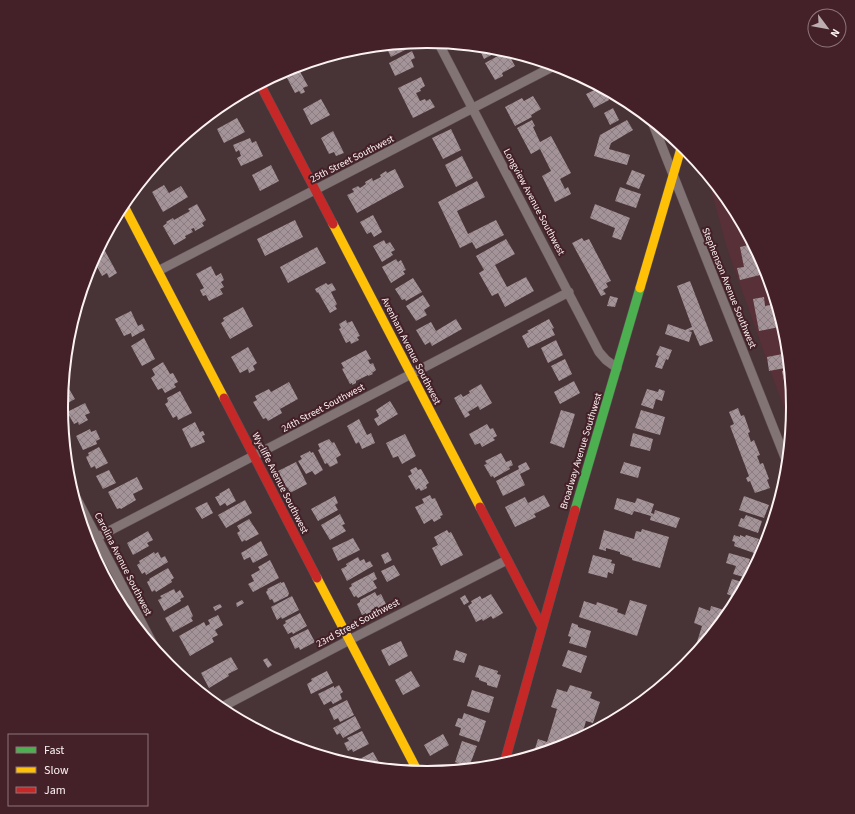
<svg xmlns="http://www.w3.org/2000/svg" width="855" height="814" viewBox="0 0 855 814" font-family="'Source Sans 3',sans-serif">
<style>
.built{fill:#583037}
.building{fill:url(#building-cross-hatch)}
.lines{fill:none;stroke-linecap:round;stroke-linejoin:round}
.street-casing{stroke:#5e5052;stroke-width:10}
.fast-casing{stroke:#5e5052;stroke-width:10}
.slow-casing{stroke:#5e5052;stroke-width:10}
.jam-casing{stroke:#5e5052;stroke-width:10}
.street{stroke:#827375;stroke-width:9}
.fast{stroke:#4caf50;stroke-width:9}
.slow{stroke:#ffc107;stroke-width:9}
.jam{stroke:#c62828;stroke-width:9}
.labels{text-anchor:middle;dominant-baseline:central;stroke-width:4;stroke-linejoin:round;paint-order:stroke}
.street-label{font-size:10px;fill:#fcf2f3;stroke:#442128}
.rim{fill:none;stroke:#fcf2f3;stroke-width:2}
</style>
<defs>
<pattern id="building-cross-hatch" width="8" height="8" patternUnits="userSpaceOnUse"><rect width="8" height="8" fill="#a49499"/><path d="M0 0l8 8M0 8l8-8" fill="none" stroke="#8a7e81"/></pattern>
</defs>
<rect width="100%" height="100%" fill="#483337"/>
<path class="built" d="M706,172l26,32 34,63 21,69 6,71 -2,26 -9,-30 -55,-155z"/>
<path class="building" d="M405,43l2,6 -16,8 -6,-12z
M478,46l21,2 4,1 -19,10z
M412,51l3,7 -4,2 3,7 -19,9 -6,-13z
M507,51l8,15 -13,7 1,3 -8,4 -10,-17z
M297,66l11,20 -5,2 2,4 -4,2 -2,-3 -4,2 -8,-15 4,-2 -4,-7z
M421,77l4,9 -5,3 1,2 -5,2 4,8 5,-2 1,2 4,-2 5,8 -22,11 -15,-30z
M601,87l6,3 2,4 -2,1 2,5 -15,8 -8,-14z
M533,96l8,13 -10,6 1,2 -17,9 -10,-19 17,-9 2,3z
M321,99l9,16 -19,10 -8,-16z
M225,102l2,3 -14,8v-1z
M613,108l6,12 -9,5 -6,-12z
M237,118l8,14 -21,11 -7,-14z
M532,120l3,6 -2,1 7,15 11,-6 20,37 -11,6 5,10 3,-2 3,7 -16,8 -13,-26 9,-5 -11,-22 -9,5 -14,-26z
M627,120l6,10 -22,13 -2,6 21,6 -3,10 -33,-9 6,-21z
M451,129l10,21 -18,9 -11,-21z
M333,131l11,22 -8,3 -2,-4 -5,2 -8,-16z
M250,138l2,5 4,-2 7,15 -22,10 -4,-8 4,-2 -2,-6 -3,2 -3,-7z
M462,156l11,22 -17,9 -11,-22z
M158,161l2,4 -9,5z
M271,165l8,16 -19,10 -8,-16z
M395,169l9,18 -47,26 -10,-18 7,-3 -2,-3 6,-3 2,2 6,-4 -1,-2 7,-4 1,3 8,-4 -1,-2 6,-4 1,2z
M632,170l13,5 -6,14 -13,-5z
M477,181l8,16 -28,14 11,23 28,-14 8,15 -28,14 -4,-7 -12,6 -22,-46z
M164,185l5,8 12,-7 7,11 -25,15 -11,-20z
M620,187l21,7 -5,14 -21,-7z
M197,204l9,16 -4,3 2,3 -9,5 -1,-3 -3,1 2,3 -8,4 1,2 -12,7 -11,-19 4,-3 -1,-1 7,-4 1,2 16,-9 -2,-2z
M595,204l35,14 -9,22 -9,-3 3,-9 -25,-10z
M373,215l9,17 -8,5 -3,-5 -4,2 -7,-12z
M738,216l9,17 -6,1z
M295,220l8,17 -38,19 -8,-17z
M582,238l2,3 5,-2 22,42 -5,2 2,4 -5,3 3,4 -5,2 -29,-53z
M506,239l9,15 -20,11 12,22 19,-10 8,14 -29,16 -7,-14 -6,3 -13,-23 5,-3 -8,-14z
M384,240l2,4 4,-2 5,8 -4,2 2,3 -11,7 -9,-16z
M753,244l13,23 2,6 -28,7 -3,-12 7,-1 -4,-20z
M317,247l9,16 -38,20 -8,-16z
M105,251l12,22 -8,5 -2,-5 -5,3 -8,-15 7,-4 -2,-3z
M396,259l2,3 3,-2 5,10 -3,1 2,3 -14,9 -9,-16z
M211,266l5,10 5,-3 3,7 -3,2 3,5 -4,2 3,5 -14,7 -3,-6 -3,1 -3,-6 4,-2 -8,-14z
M413,278l9,14 -16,9 -1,-2 -3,1 -7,-11z
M690,281l23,60 -13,5 -7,-16 -5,1 4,1 -3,10 -24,-8 3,-10 17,6 7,-3 -15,-41z
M326,283l2,2 4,-2 4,7 -5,2 6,12 -2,2 2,3 -7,4 -12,-21 -1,1 -2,-4z
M423,295l7,11 -6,4 3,5 -11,6 -10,-15z
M610,296l8,2 -3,9 -8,-1z
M764,297l1,9 10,-2 4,23 -20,4 -6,-32z
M243,307l10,19 -23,13 -9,-16 3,-2 -1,-3z
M131,311l7,15 4,-2 3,6 -13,7 -1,-4 -7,3 -9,-17z
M456,319l6,10 -30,17 -2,-4 -5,3 -9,-15 15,-8 5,9z
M549,319l5,9 -2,1 3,6 -27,13 -6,-12 7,-4 -2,-1z
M346,320l1,3 5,-2 8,15 -3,1 2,3 -8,4 -1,-3 -4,2 -7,-14 2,-1 -2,-4z
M144,338l11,21 -13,7 -11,-20z
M556,340l7,15 -15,8 -7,-15z
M660,346l12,4 -4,10 -2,-1 -4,10 -7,-2 4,-11 -3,-1z
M248,347l9,16 -4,3 2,4 -6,3 -1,-4 -8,4 -9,-16z
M366,350l5,9 -3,1 2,4 3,-1 3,7 -4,3 1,1 -5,2v-1l-12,6v2l-4,2v-2l-2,1 -8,-15 2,-1 -3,-5z
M788,353l2,14 -21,4 -2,-14z
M565,359l7,15 -13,7 -8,-15z
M163,362l7,12 3,-1 5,9 -4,2 2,3 -11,6 -3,-5 -4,2 -7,-12 4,-3 -3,-6z
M790,369l2,26 -5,1 -5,-25z
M574,381l6,12 -20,11 -6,-12z
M289,382l9,17 -18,10 2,4 -14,8 -2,-3 -3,1 -10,-17 4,-2 -2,-4 14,-7 2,3z
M481,384l11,19 -12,7 -2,-4 -10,6 2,3 -5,3 -11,-20 7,-4 2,3 7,-4 -1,-2z
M68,387l7,12 -7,4 -1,-3 -4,3v-13z
M647,389l11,3 1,-3 6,2 -3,10 -6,-2 -3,10 -12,-4z
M180,391l12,22 -14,7 -1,-4 -4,2 -8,-14 3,-2 -1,-4z
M390,401l8,13 -20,12 -4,-7 5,-3 -3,-6z
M85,403l5,10 -5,2 3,5 -9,5 -1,-3 -4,2 -7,-12z
M738,408l3,8 3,-1 6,17 -2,1 3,9 3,-2 6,15 -3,1 3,8 3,-1 6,16 -2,1 3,8 -15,5 -5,-12 -2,1 -2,-4 3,-2 -19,-50 4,-2 -5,-12z
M561,410l14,4 -11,34 -14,-5z
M641,410l24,7 -5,18 -25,-7z
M359,419l8,16 4,-2 4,10 -13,6 -3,-7 -3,2 -9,-18z
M195,422l5,10 3,-1 2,4 -3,1 3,6 -14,6 -9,-19z
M487,424l3,5 3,-1 4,8 -4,2 2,2 -13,7 -2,-4 -5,2 -6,-11z
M90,429l1,3 5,-2 4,9 -4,2 1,3 -14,6 -7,-14z
M633,433l20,6 -3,12 -20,-5z
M405,434l11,22 -14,8 -4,-8 -5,2 -7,-15z
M329,439l3,4 2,-1 7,13 -5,3 2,5 -8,4 -3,-4 -2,1 -7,-14 2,-1 -2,-5z
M99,447l9,16 -12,6 -1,-3 -4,2 -5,-11 3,-2 -1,-2z
M310,451l1,2 2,-1 10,18 -8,5 -3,-4 -6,3 -8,-13 4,-2 -2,-3z
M501,453l5,9 5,-2 2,5 -4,2 1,2 -16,9 -1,-2 -2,1 -7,-12 3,-1 -2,-3z
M296,462l11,22 -17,9 -2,-5 -4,-1 -8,-15z
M526,462l4,7 -10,5 5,11 -22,11 -7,-15 23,-12 -1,-3z
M624,462l17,5 -3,11 -18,-5z
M416,467l2,3 3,-1 8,14 -3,2 1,3 -6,3 -2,-3 -3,2 -8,-14 4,-2 -2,-4z
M109,470l7,13 -13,6 -7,-13z
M137,477l6,12 -10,5 3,6 -15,9 -1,-1 -3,1 -9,-17z
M229,488l7,13 -9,5 -2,-3 -5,3 -5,-9 5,-2 -1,-1z
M430,495l2,4 3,-1 8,17 -3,1 1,2 -7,4 -2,-3 -8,5 -9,-17 9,-4 -2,-4z
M544,495l6,11 -16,8 2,3 -21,10 -10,-20 20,-10 3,6z
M335,496l3,7 -3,2 3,5 -20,11 -7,-12z
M744,496l25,9 -5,13 -25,-8z
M617,498l18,5 2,-5 17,6 -3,9 3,1 1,-4 25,8 -4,10 -26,-8 1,-4 -17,-5 -2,4 -18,-6z
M245,500l7,13 -26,15 -8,-13z
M207,502l6,11 -11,6 -7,-11z
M340,514l5,10 -3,1 4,6 -16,9 -9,-15z
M746,515l16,6 -4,12 -20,-7 3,-8 3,1z
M249,519l10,15 -13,7 -1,-1 -3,2 -5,-9 3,-2 -3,-5z
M642,529l27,8 -9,31 -28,-8v-2l-12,-4v-2l-14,-4v3l-7,-2 5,-19 30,9 2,-8 5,1z
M447,530l2,3 2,-1 12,23 -22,11 -9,-18 6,-3 -4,-8z
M148,531l5,9 -6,3 2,3 -16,9 -6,-12z
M734,535l6,2v-2l5,2 1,-2 13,4 -5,14 -20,-7 1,-4 -3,-1z
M353,538l7,12 -22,11 -6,-13z
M261,541l7,14 -15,8 -3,-6 -6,3 -3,-7z
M154,552l1,2 3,-2 3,6 4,-2 3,6 -22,13 -1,-3 -3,2 -5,-9 3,-2 -1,-2z
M388,552l4,8 -7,4 -4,-9z
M729,553l21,6 -6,18 -11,-3 3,-8 -10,-3z
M593,555l19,5 -1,3 4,1 -2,10 -5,-2 -1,6 -19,-5z
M358,557l2,4 4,-2 2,4 4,-2 3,5 -26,15 -6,-12 6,-3 -1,-2z
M270,560l9,18 -26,14 -5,-8 6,-3 -3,-6 9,-5 -2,-3z
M394,565l6,10 -13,7 -6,-11z
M168,568l6,10 -3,2 1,2 -16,10 -1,-2 -3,2 -5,-10 3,-2 -1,-1z
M374,572l3,7 -4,2 4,7 -19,10 -2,-2 -2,1 -5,-9 3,-2 -1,-2z
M732,579l10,3 -5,16 -10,-4z
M281,582v1l3,-1 5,11 -1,3 -14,7 -2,-4 -2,1 -4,-8 2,-2 -1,-1z
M174,589l2,4 4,-3 4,7 -4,2 1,2 -17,10 -6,-11 4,-2 -2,-2z
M375,592l2,4 4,-2 6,12 -20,10 -1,-3 -4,2 -5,-11 3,-2v-2z
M491,594l12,19 -10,6 -2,-3 -8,5 -1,-2 -6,3 -8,-16 4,-3 -1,-2 9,-5 2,3z
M465,595l4,7 -5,3 -4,-7z
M292,596l7,14 -17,9 -1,-2 -4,3 -6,-13z
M242,600l2,3 -7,4 -1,-4z
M630,600l17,5 -10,31 -58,-19 5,-16 12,4 1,-3 21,7 -1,3 8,3z
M220,604l2,3 -7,4 -2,-4z
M188,605l5,11 -2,2 2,3 -20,11 -8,-14z
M711,606l20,6 -39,46 10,-32 -8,-3 5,-16 11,4z
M300,613l7,13 -14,8 -1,-2 -4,2 -5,-9 3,-2 -1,-2z
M218,615l5,10 -8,5 3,5 -6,3 2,4 -24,14 -11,-20 25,-14 2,4 4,-2 -2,-4z
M572,623l6,2v2l13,4 -5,17 -17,-5 2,-6 -3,-1z
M308,629l7,13 -15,8 -1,-3 -4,2 -5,-11z
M401,641l7,15 -19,10 -8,-16z
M456,650l11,4 -3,9 -11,-3z
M568,650l19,6 -6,17 -19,-7z
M231,657l7,12 -10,5 1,2 -20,12 -8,-15z
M267,658l5,7 -4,3 -5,-8z
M684,660l6,1 -8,9z
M479,665l19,6 -1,3 4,1 -4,13 -10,-3v-2l-8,-3v-2l-4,-1z
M327,671l6,12 -22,11 -4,-10 5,-3 -1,-2z
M411,671l9,15 -17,9 -8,-15z
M339,685l4,7 -3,2 2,5 -9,5 -2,-3 -7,4 -6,-11 16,-8v2z
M570,685l22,7 -2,6 10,4 -7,21 -7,-2 -5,17 -14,7 -34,10 5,-16 9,3 10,-33 -6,-2 6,-18 10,3z
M472,690l22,7 -5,16 -22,-7z
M347,700l7,15 -14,7 -2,-4 -4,2 -5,-11z
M236,713l2,4 4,-1 1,3 4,-2 4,7 -2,1 -17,-10z
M464,713l22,8 -7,21 -20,-7 2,-7 -6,-2 3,-8 4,1z
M355,716l6,12 -18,10 -3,-5 -3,2 -4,-7z
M362,731l7,13 -16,8 -1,-3 -4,2 -4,-8 5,-2 -2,-3z
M443,734l6,11 -19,11 -6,-11z
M462,741l15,5 -8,21 -14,-5z
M373,752l8,14 -4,2 -27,-4z
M445,765l1,2 5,-2 2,5 -14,2 -1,-4z"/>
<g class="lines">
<defs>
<path id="street" d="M438,42l161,310 7,8 11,8
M651,119l137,346
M158,271l398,-206
M71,488l85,162
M88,542l481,-250
M220,708l139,-73 148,-75"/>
<path id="fast" d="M575,510l65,-222"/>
<path id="slow" d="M123,204l101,194
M333,224l147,283
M640,288l42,-143
M317,578l101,194"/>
<path id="jam" d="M260,84l73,140
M224,398l93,180
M480,507l62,120
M504,764l71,-254"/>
</defs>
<use href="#street" class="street-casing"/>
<use href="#fast" class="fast-casing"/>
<use href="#slow" class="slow-casing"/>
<use href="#jam" class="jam-casing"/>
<use href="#street" class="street"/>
<use href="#fast" class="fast"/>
<use href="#slow" class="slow"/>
<use href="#jam" class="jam"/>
</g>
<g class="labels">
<g class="street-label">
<text transform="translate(352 159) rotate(-27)">25th Street Southwest</text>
<text transform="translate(534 202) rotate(62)">Longview Avenue Southwest</text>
<text transform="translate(729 288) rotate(68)">Stephenson Avenue Southwest</text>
<text transform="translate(411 351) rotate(63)">Avenham Avenue Southwest</text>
<text transform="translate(323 408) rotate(-28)">24th Street Southwest</text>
<text transform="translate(581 451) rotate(-73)">Broadway Avenue Southwest</text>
<text transform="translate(280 483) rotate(63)">Wycliffe Avenue Southwest</text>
<text transform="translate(123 564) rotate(63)">Carolina Avenue Southwest</text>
<text transform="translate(358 623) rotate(-28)">23rd Street Southwest</text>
</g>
</g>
<path d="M0 0H855V814H0ZM68 407a359 359 0 1 1 718 0a359 359 0 1 1-718 0Z" fill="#442128" fill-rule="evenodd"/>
<path class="rim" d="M68 407a359 359 0 1 1 718 0a359 359 0 1 1-718 0Z"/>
<rect x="8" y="734" width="140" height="72" fill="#442128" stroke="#8e7579"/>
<rect x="16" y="747" width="20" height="6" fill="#4caf50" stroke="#8e7579"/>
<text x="44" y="754" font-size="12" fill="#fcf2f3">Fast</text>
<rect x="16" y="767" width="20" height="6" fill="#ffc107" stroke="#8e7579"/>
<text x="44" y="774" font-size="12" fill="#fcf2f3">Slow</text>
<rect x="16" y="787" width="20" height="6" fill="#c62828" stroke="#8e7579"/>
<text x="44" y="794" font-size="12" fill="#fcf2f3">Jam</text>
<g transform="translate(827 28) rotate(122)"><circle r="19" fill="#442128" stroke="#8e7579"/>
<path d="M0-3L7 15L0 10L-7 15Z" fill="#bdafb1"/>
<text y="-6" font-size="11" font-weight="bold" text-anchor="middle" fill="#fcf2f3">N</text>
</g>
</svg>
